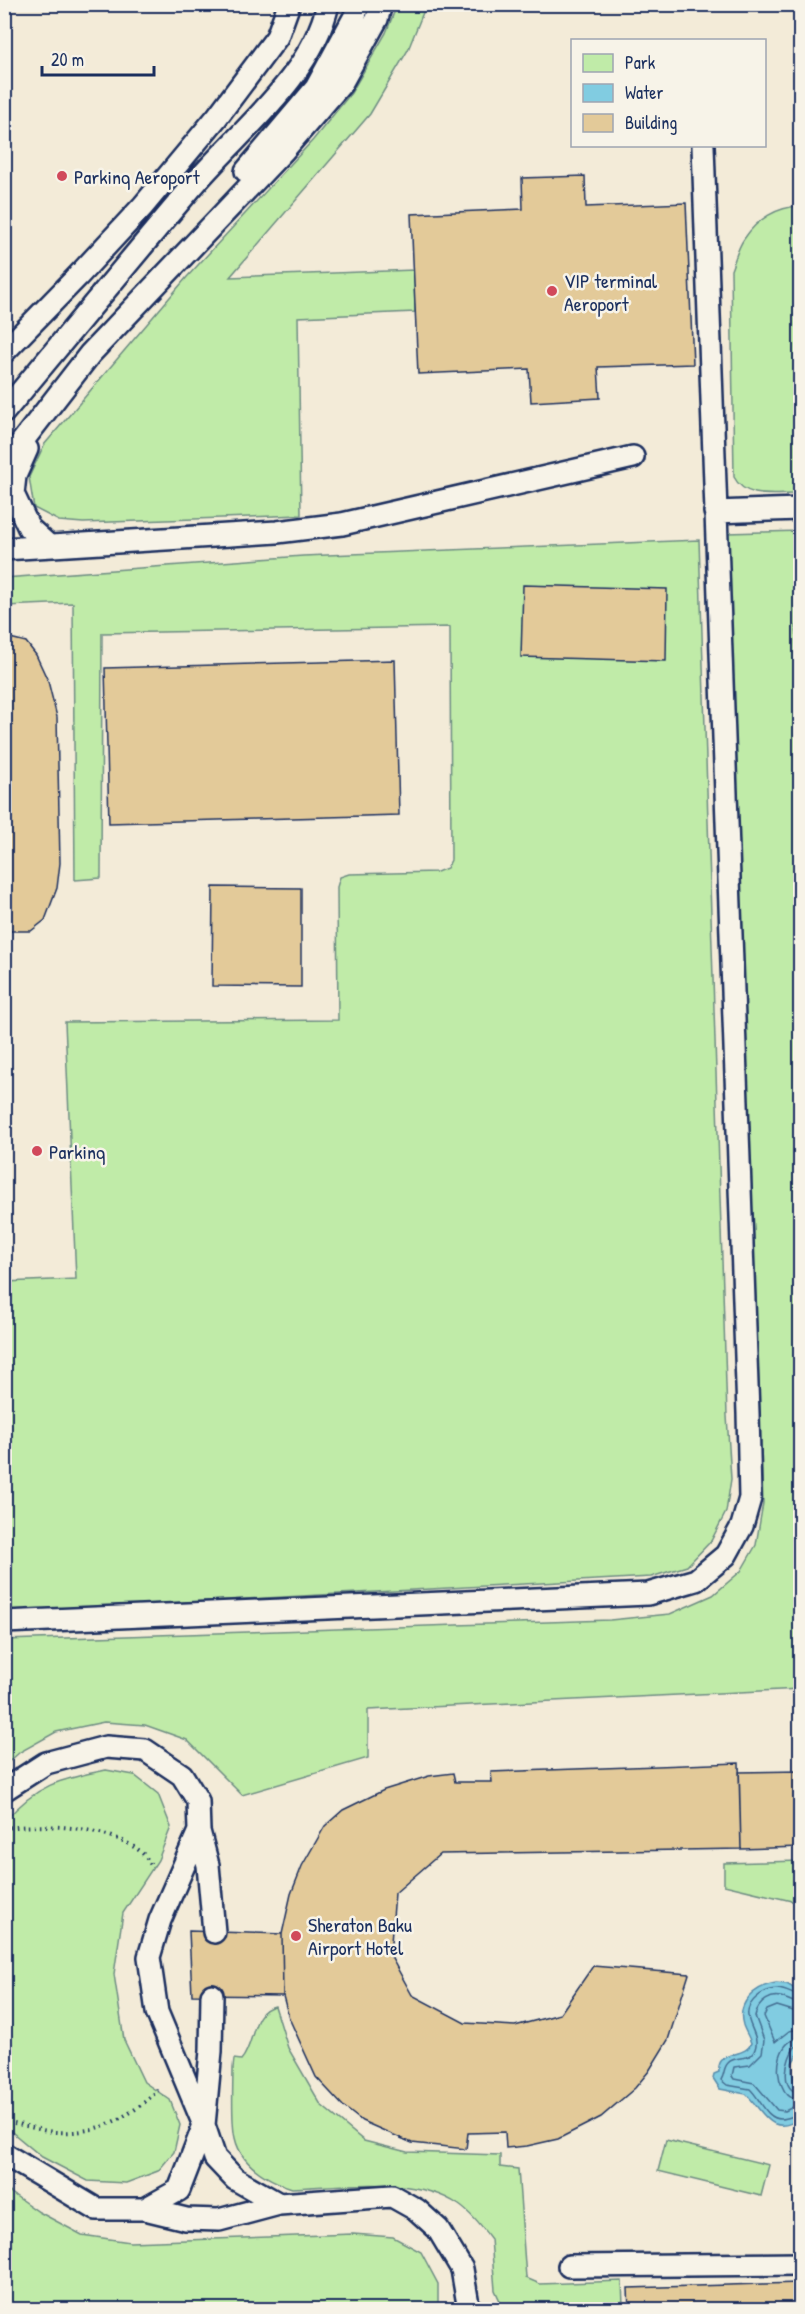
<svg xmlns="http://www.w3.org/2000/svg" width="805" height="2314" viewBox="0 0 805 2314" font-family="'Patrick Hand',sans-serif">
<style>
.green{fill:#c0eba8;stroke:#6e8d83;stroke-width:1.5}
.water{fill:#81cce1;stroke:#588dad;stroke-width:1.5}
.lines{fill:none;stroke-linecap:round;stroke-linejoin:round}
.shore{stroke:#446e92;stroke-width:1.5}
.building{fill:#e3ca99;stroke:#1b2f5e;stroke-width:1.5}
.service-casing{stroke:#1b2f5e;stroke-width:26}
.path{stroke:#1b2f5e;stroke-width:4;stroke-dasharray:1.5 4.5;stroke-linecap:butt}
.service{stroke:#f7f3e8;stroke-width:21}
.poi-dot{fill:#d1495b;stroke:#f7f3e8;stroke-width:2}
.labels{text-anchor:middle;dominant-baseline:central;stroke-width:5;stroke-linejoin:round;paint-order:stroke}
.poi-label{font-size:20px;fill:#1b2f5e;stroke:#f7f3e8;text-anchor:start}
</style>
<rect width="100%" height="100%" fill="#f3ebd8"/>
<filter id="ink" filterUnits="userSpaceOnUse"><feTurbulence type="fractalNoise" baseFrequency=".0167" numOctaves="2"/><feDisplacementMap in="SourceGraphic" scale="12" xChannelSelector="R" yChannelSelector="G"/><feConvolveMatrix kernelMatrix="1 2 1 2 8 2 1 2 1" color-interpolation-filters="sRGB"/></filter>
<g filter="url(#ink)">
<path class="green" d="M397,5h29l-18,45 -38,64 -140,163 184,-7 1,42 -117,5 3,198 -218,8 -24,-2 -25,-13 -5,-31 15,-32 143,-168 126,-137 38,-47 35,-60z
M800,206v288c-23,-1 -54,7 -66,-17l-3,-207c4,-10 7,-23 13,-31 13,-20 33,-32 56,-33z
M800,531v41h-5l5,215v902l-432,21v48l-126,37 -55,-55 -42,-15 -41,-3 -48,10 -36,20 -15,13v-125l605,-20 60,-6 43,-19 28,-24 15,-26 7,-42 -35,-970z
M699,540l28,876 4,63 -5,33 -15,29 -24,25 -36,11 -646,35v-330l71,-3 -11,-257 273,-2 -1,-133 3,-10 9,-3 88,-2 10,-4 4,-8 -1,-233 -348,6 -1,245 -26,2 -2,-277 -68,3 -1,-28 299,-22z
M106,1770l28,5 24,19 13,33 -13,33 -35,53 -9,61 10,66 20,42 26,18 10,25 -6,27 -16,19 -32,12 -38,-2 -46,-24 -35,-29 -2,-5v-302c31,-36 55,-42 101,-51z
M800,1861v42l-76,-18v-22z
M275,2006l13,42 33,57 43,36 43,11 93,3v12l18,2 8,109 14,6 82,-3 1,24h-21v5l-101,-1v-6l-6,-13 -4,-51c-9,-12 -19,-25 -32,-34 -43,-30 -116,-19 -167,-17 -24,-8 -51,-23 -57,-50 -4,-16 -2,-52 -2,-70l1,-9 7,1c15,-17 9,-49 34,-54z
M666,2140l103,25 -8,31 -103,-25z
M4,2188l35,24 43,23 48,7 223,-8 40,3 28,15 17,32v25h-433z"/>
<path class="water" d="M776,1983l11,1 13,8v58l-8,13v9l2,9 6,10v27c-29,21 -37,-8 -54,-24l-26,-5 -7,-11 1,-4 5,-2c-3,-23 27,-13 32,-29 -2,-6 -6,-12 -8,-18 -7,-23 13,-39 33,-42z"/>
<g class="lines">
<path class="shore" d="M800,1996c-7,-1 -13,-6 -22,-7 -8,0 -15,3 -21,8 -23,19 5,35 -2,52 -5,14 -19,5 -27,14 -5,5 -3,11 -7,17l6,5 23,4c10,9 16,30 31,30 7,0 13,-4 19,-5
M800,2004c-6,-1 -8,-3 -14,-5 -14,-7 -28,3 -31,17l9,24 -2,13 -12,12 -16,2 -2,9 2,3 20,4 23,27 8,1 14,-7 1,2
M800,2013l-23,-7 -10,4 -3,6 11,26 14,-11 11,-2
M800,2038c-21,2 -26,32 -18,48 3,9 10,12 17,16l1,-1
M800,2046l-5,1c-9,12 -16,43 5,46"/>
</g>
<path class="building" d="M585,176l1,31 100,-4 7,161 -95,3 2,31 -69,4 -2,-33 -111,5 -7,-160 112,-5 -1,-31z
M523,585l144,4 -1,72 -145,-4z
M10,638l16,4 10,13 12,26 9,36 3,146 -3,25 -12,32 -14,11h-22l-5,-3v-289z
M395,660l4,155 -290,8 -4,-155z
M213,887l88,1v99l-89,-1z
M739,1763l2,86 -301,5 -45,39 -5,62 22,40 53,28 50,3 45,-12 33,-48 96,8 -21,66 -19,31 -14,17 -34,29 -43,22 -31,7 -21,2 -1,-16 -37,1 -2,16 -54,-6 -50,-22 -18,-14 -28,-30 -27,-59 -6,-22 -1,-62 9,-40 11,-28 23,-40 18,-16 41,-20 45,-14 24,-3 2,9h37l-1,-10z
M800,1771v76l-59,2 -2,-77z
M189,1931l93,3 1,62 -91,-1z
M800,2283v27h-171l-1,-22z"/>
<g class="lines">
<defs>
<path id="service" d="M246,171l70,-83 39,-72 3,-12
M4,352l74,-76 65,-70 74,-89 60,-80 12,-33
M4,412c62,-74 124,-150 187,-224 46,-55 121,-111 137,-184
M27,449l-12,27 -2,18 16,34 20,18
M4,465l86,-111 194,-204 57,-66 36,-65 4,-15
M715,512l85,-3
M4,549l273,-17 65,-8 291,-67
M4,1622l644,-28 48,-14 30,-25 16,-29 8,-28 -2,-85 -45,-1267
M4,1790l42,-27 60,-16 39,3 37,25 16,26 1,30 -39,89 -11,37 8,55 47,113 -25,65 -34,19h-49l-92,-55
M199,1831l9,34 6,67
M212,1995l-1,56 -7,74 11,33 20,21 44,25
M145,2209l41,10 33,1 60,-16 113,-8 25,14 21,19 24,40 7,41
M569,2266l231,-2"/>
</defs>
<use href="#service" class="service-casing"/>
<path class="path" d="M4,1828c41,-4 101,-3 136,23 4,3 8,9 11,14
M14,2123c14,3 28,8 42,9 40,3 75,-15 102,-42"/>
<use href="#service" class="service"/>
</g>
</g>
<g class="poi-dot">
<circle cx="62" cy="176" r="6"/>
<circle cx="552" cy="291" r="6"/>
<circle cx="37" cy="1151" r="6"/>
<circle cx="296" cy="1936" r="6"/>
</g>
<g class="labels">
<g class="poi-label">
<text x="74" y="176">Parkinq Aeroport</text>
<text x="564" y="280">VIP terminal<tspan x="564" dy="23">Aeroport</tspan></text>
<text x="49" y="1151">Parkinq</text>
<text x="308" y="1924">Sheraton Baku<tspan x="308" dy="23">Airport Hotel</tspan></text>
</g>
</g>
<rect width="805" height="2314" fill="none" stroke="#f7f3e8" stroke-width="24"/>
<rect x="12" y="12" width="781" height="2290" fill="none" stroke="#1b2f5e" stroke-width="2" filter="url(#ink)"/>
<rect x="571" y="39" width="195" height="108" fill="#f7f3e8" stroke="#9fa5b1" stroke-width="1.5"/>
<rect x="583" y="54" width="30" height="18" fill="#c0eba8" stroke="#9fa5b1" stroke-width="1.5"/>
<text x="625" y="69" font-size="18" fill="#1b2f5e">Park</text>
<rect x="583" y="84" width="30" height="18" fill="#81cce1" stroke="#9fa5b1" stroke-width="1.5"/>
<text x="625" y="99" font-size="18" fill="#1b2f5e">Water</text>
<rect x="583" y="114" width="30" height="18" fill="#e3ca99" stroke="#9fa5b1" stroke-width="1.5"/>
<text x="625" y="129" font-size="18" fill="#1b2f5e">Building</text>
<path d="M42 66v9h112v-9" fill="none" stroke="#1b2f5e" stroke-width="3"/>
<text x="51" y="66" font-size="18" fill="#1b2f5e" stroke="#f7f3e8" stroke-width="4.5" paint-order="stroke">20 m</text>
</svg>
